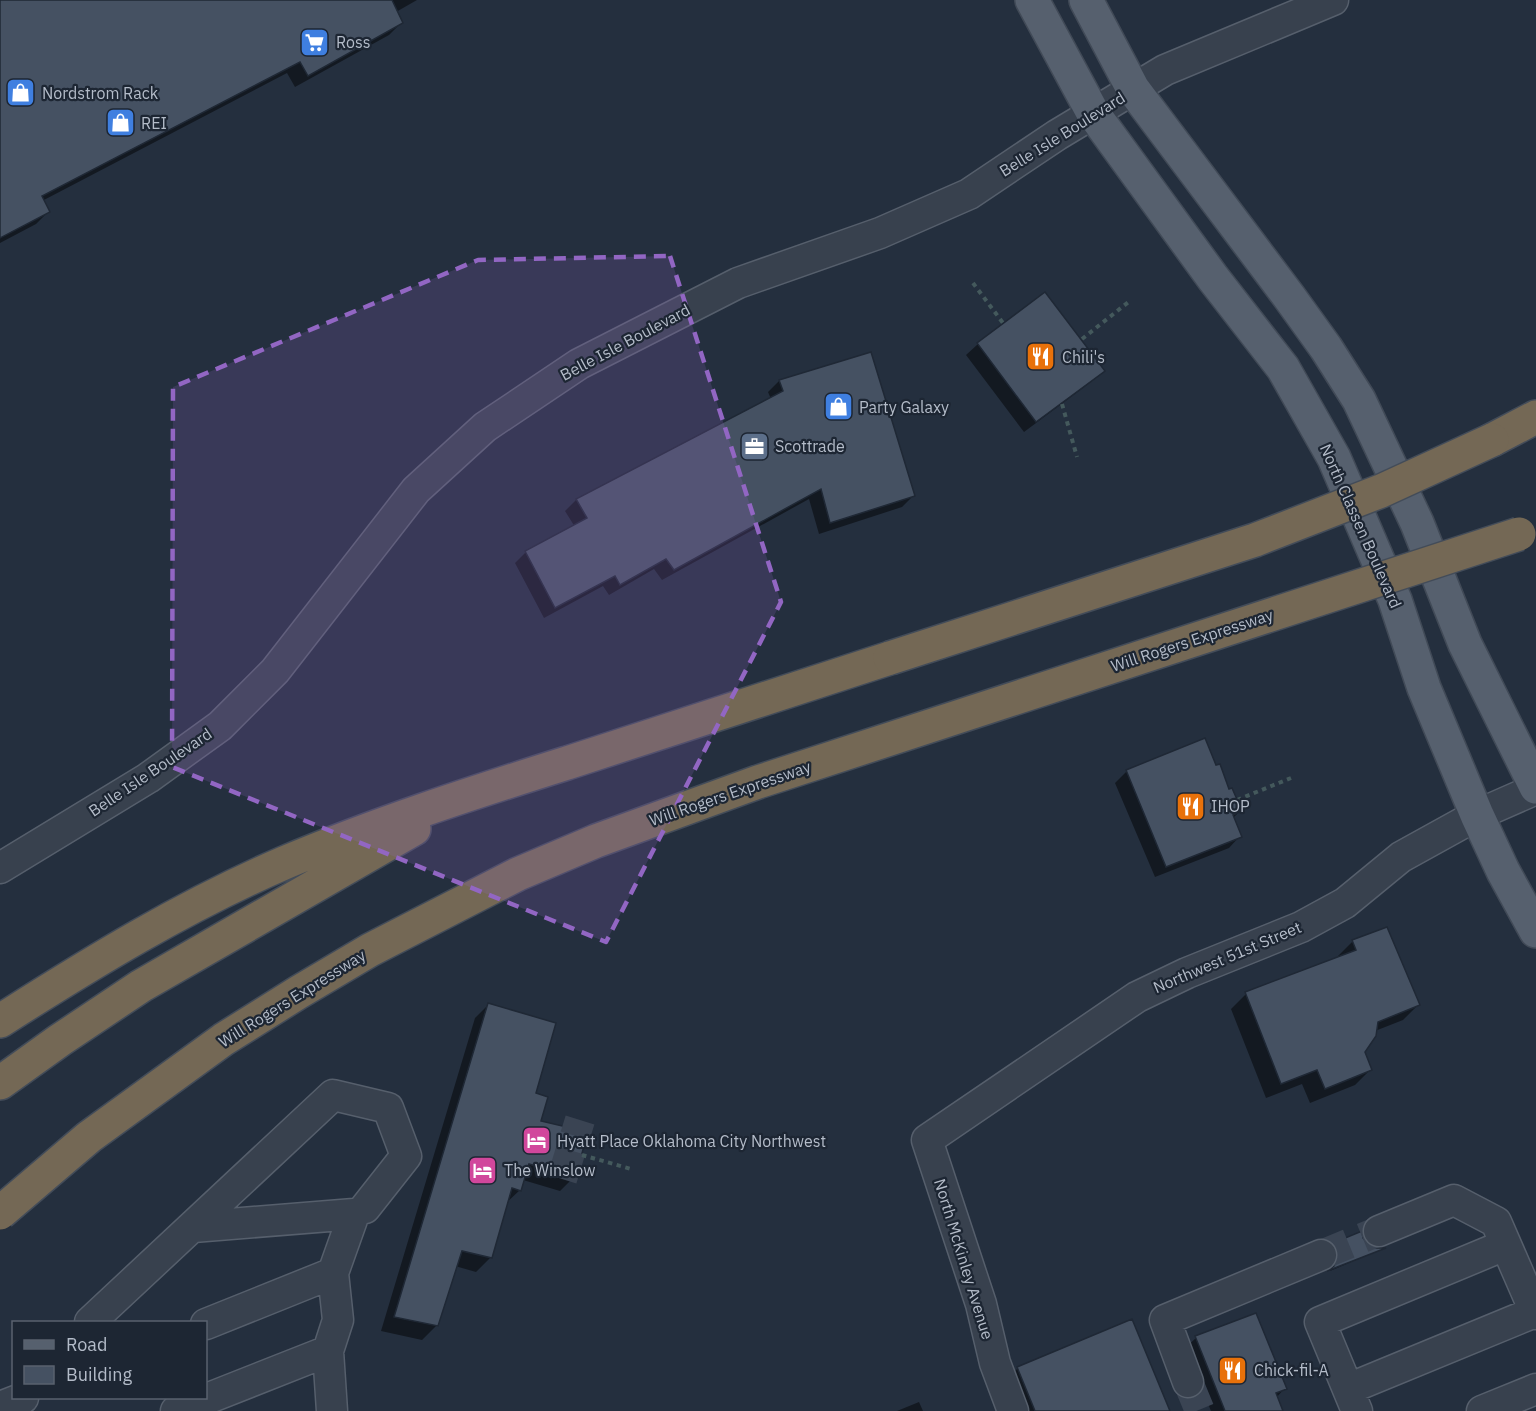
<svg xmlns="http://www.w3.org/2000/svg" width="1536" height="1411" viewBox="0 0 1536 1411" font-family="'IBM Plex Sans',sans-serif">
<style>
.shadow{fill:#0007}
.building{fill:#455162;stroke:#1f2835;stroke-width:1.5}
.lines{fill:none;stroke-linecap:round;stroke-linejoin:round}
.minor-tunnel{stroke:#3a4453;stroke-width:30;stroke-dasharray:30 15;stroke-linecap:butt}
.minor-casing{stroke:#565f6c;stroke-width:33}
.major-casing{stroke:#414a57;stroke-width:36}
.highway-casing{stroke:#434c59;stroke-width:36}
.path{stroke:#44595c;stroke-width:4;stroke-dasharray:4.5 4.5;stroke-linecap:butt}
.minor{stroke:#38414e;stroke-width:30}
.major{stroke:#56606e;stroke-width:33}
.highway{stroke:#746855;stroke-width:33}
.highway-bridge-casing{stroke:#434c59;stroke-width:36;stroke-linecap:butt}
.highway-bridge{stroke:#746855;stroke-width:33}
.marked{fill:#9266c3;fill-opacity:0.2;stroke:#9266c3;stroke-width:4.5;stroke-dasharray:12 8;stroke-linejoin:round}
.labels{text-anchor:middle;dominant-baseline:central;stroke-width:4.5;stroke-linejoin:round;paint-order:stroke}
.poi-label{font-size:16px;fill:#b4bcc9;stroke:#1d2633;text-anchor:start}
.street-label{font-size:16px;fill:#b4bcc9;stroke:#1d2633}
</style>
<rect width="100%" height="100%" fill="#242f3e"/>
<path class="shadow" d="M0,0h417l-21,12 5,11 -12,12 -94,52 -8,-14 -245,128 6,11 -12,12 -36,19z
M1045,294l58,77 -12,11 -67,50 -58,-77 12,-11z
M870,354l43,142 -11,11 -83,27 -10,-35 -147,81 -8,-11 -45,26 -6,-9 -59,32 -29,-55 11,-11 49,-25 -10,-16 11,-11 195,-101 -3,-7 11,-11z
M1215,767l25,44 -7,7 7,18 -11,12 -74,29 -40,-94 12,-12z
M1353,941l65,64 -15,15 -28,11 -12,21 7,18 -15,15 -45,18 -8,-19 -36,14 -35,-89 15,-15 93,-36 -1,-2z
M489,1004l45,90 5,28 35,55 -14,14 -37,-11 -3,10 -15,14 -15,54 -14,14 -21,-6 -19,60 -14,14 -41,-9 94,-313z
M1361,1233l1,6 6,7 8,3h6l-52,22 5,-9 -1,-9 -3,-6z
M1196,1338l89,50 -9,10 6,13h-71l-26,-63z
M1018,1368l150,43h-154l-11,-28z
M919,1402l4,9h-26z"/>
<path class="building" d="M0,0h392l11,23 -95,53 -8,-14 -258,134 8,16 -50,26z
M1045,292l60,79 -69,51 -59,-79z
M871,352l44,144 -85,27 -9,-34 -147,81 -8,-11 -46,26 -5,-9 -60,32 -30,-57 62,-33 -11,-19 207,-108 -4,-11z
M1205,738l11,27 4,-1 9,25 3,-1 10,23 -9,4 9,22 -76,30 -40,-97z
M1387,927l33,78 -42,17 -2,14 -11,16 7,18 -47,19 -8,-19 -36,14 -36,-92 111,-42 -4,-10z
M488,1003l68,20 -20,70 12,4 -7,24 47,11 -13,46 -46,-14 -8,27 -9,-3 -20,70 -30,-7 -24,75 -44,-9z
M1362,1231l1,7 6,7 7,3h10l-59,23 7,-5 4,-8 -1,-9 -4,-6z
M1256,1313l31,76 -11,4 7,18h-58l-30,-75z
M1132,1319l38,92h-135l-18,-44z"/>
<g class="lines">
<path class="minor-tunnel" d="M562,1179l18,-59
M1321,1255l58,-24
M1188,1382l12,29"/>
<defs>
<path id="minor" d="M0,868l148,-90 72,-52 55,-55 141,-181 69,-63 94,-63 159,-81 142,-50 89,-39 88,-59 108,-65 168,-70
M193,1227l161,-13 -21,59
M1379,1231l75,-31 42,22 40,92
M90,1322l243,-227 55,13 18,48 -41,52
M206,1324l127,-51 5,47 -10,31 4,60
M1188,1382l-23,-62 156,-65
M1348,1389l187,-77
M0,1407l23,-9
M176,1411l152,-60
M1013,1411l-18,-48 -14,-59 -54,-164 210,-143 50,-24 114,-46 44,-24 56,-46 76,-42 59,-26
M1357,1411l-37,-89 185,-77
M1482,1411l54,-22"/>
<path id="major" d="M1032,0l61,113 120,165 70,90 51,90 61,142 29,88 53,127 26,56 33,60
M1086,0l47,89 157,209 36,50 33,52 58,123 48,121 71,143"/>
<path id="highway" d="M1492,440l44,-23
M0,1021c91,-58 184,-115 284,-158 92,-39 188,-70 283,-100 108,-35 216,-70 323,-105
M0,1083l60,-43 81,-54 273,-157"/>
</defs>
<use href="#minor" class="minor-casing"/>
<use href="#major" class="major-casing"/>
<use href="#highway" class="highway-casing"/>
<path class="path" d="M973,283l30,40
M1082,339l49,-39
M1062,404l15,53
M1237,800l54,-22
M582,1155l49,14"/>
<use href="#minor" class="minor"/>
<use href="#major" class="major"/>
<use href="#highway" class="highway"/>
<defs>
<path id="highway-bridge" d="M890,658l365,-118 126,-49 111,-51
M0,1213l89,-76 135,-98 75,-47 71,-42 148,-76 78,-33 162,-59 761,-248"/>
</defs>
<use href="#highway-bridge" class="highway-bridge-casing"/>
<use href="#highway-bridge" class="highway-bridge"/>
</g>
<path class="marked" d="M670,256l111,346 -175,340 -434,-175 1,-380 305,-127z"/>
<defs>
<symbol id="supermarket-square" viewBox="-11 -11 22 22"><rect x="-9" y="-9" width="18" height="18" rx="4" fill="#3f7fe0" stroke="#1d2633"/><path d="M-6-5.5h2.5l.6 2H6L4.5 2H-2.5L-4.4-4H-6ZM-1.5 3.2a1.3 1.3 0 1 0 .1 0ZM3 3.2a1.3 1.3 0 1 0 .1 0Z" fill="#fff"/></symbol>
<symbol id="shop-square" viewBox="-11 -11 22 22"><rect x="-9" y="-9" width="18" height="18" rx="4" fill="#3f7fe0" stroke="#1d2633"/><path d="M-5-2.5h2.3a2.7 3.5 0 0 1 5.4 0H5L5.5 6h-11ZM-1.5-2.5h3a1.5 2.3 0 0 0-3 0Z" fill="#fff"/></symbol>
<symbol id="restaurant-square" viewBox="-11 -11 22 22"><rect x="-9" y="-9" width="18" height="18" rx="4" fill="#e8710a" stroke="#1d2633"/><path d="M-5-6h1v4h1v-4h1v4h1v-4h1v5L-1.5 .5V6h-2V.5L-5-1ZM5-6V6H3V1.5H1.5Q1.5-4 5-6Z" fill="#fff"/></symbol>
<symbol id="office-square" viewBox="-11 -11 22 22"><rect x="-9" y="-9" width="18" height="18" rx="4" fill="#5c6f8a" stroke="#1d2633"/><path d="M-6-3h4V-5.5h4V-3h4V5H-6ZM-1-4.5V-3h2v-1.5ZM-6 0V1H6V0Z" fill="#fff"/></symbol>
<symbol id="hotel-square" viewBox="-11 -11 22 22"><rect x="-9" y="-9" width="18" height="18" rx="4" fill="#d1479c" stroke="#1d2633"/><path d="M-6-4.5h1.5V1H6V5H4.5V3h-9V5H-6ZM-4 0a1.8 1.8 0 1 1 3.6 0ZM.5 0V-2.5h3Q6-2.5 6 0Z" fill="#fff"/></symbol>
</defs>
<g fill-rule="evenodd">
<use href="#supermarket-square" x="298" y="26" width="33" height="33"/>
<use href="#shop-square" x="4" y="76" width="33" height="33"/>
<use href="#shop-square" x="104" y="106" width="33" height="33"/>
<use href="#restaurant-square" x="1024" y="340" width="33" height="33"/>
<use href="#shop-square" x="822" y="390" width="33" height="33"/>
<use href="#office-square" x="738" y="430" width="33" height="33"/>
<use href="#restaurant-square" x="1174" y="790" width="33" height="33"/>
<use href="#hotel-square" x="520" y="1124" width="33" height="33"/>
<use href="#hotel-square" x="466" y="1154" width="33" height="33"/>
<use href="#restaurant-square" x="1216" y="1354" width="33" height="33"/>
</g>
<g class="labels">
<g class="poi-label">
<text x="336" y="42">Ross</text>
<text x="42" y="93">Nordstrom Rack</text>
<text x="141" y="123">REI</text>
<text x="1062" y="357">Chili's</text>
<text x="859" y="407">Party Galaxy</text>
<text x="775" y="446">Scottrade</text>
<text x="1211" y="806">IHOP</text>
<text x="557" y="1141">Hyatt Place Oklahoma City Northwest</text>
<text x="504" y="1170">The Winslow</text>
<text x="1254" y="1370">Chick-fil-A</text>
</g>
<g class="street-label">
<text transform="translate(1062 134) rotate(-32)">Belle Isle Boulevard</text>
<text transform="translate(625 342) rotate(-28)">Belle Isle Boulevard</text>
<text transform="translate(1361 526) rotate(66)">North Classen Boulevard</text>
<text transform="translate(1192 640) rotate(-18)">Will Rogers Expressway</text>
<text transform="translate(150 772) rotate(-34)">Belle Isle Boulevard</text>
<text transform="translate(730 793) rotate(-19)">Will Rogers Expressway</text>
<text transform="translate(1227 957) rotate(-23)">Northwest 51st Street</text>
<text transform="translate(292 998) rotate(-32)">Will Rogers Expressway</text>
<text transform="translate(964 1259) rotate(73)">North McKinley Avenue</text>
</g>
</g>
<rect x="12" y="1321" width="195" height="78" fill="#1d2633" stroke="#59626f" stroke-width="1.5"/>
<rect x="24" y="1340" width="30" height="9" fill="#56606e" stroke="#59626f" stroke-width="1.5"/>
<text x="66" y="1351" font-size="18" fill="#b4bcc9">Road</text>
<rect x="24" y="1366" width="30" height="18" fill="#455162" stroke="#59626f" stroke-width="1.5"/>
<text x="66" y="1381" font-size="18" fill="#b4bcc9">Building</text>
</svg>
